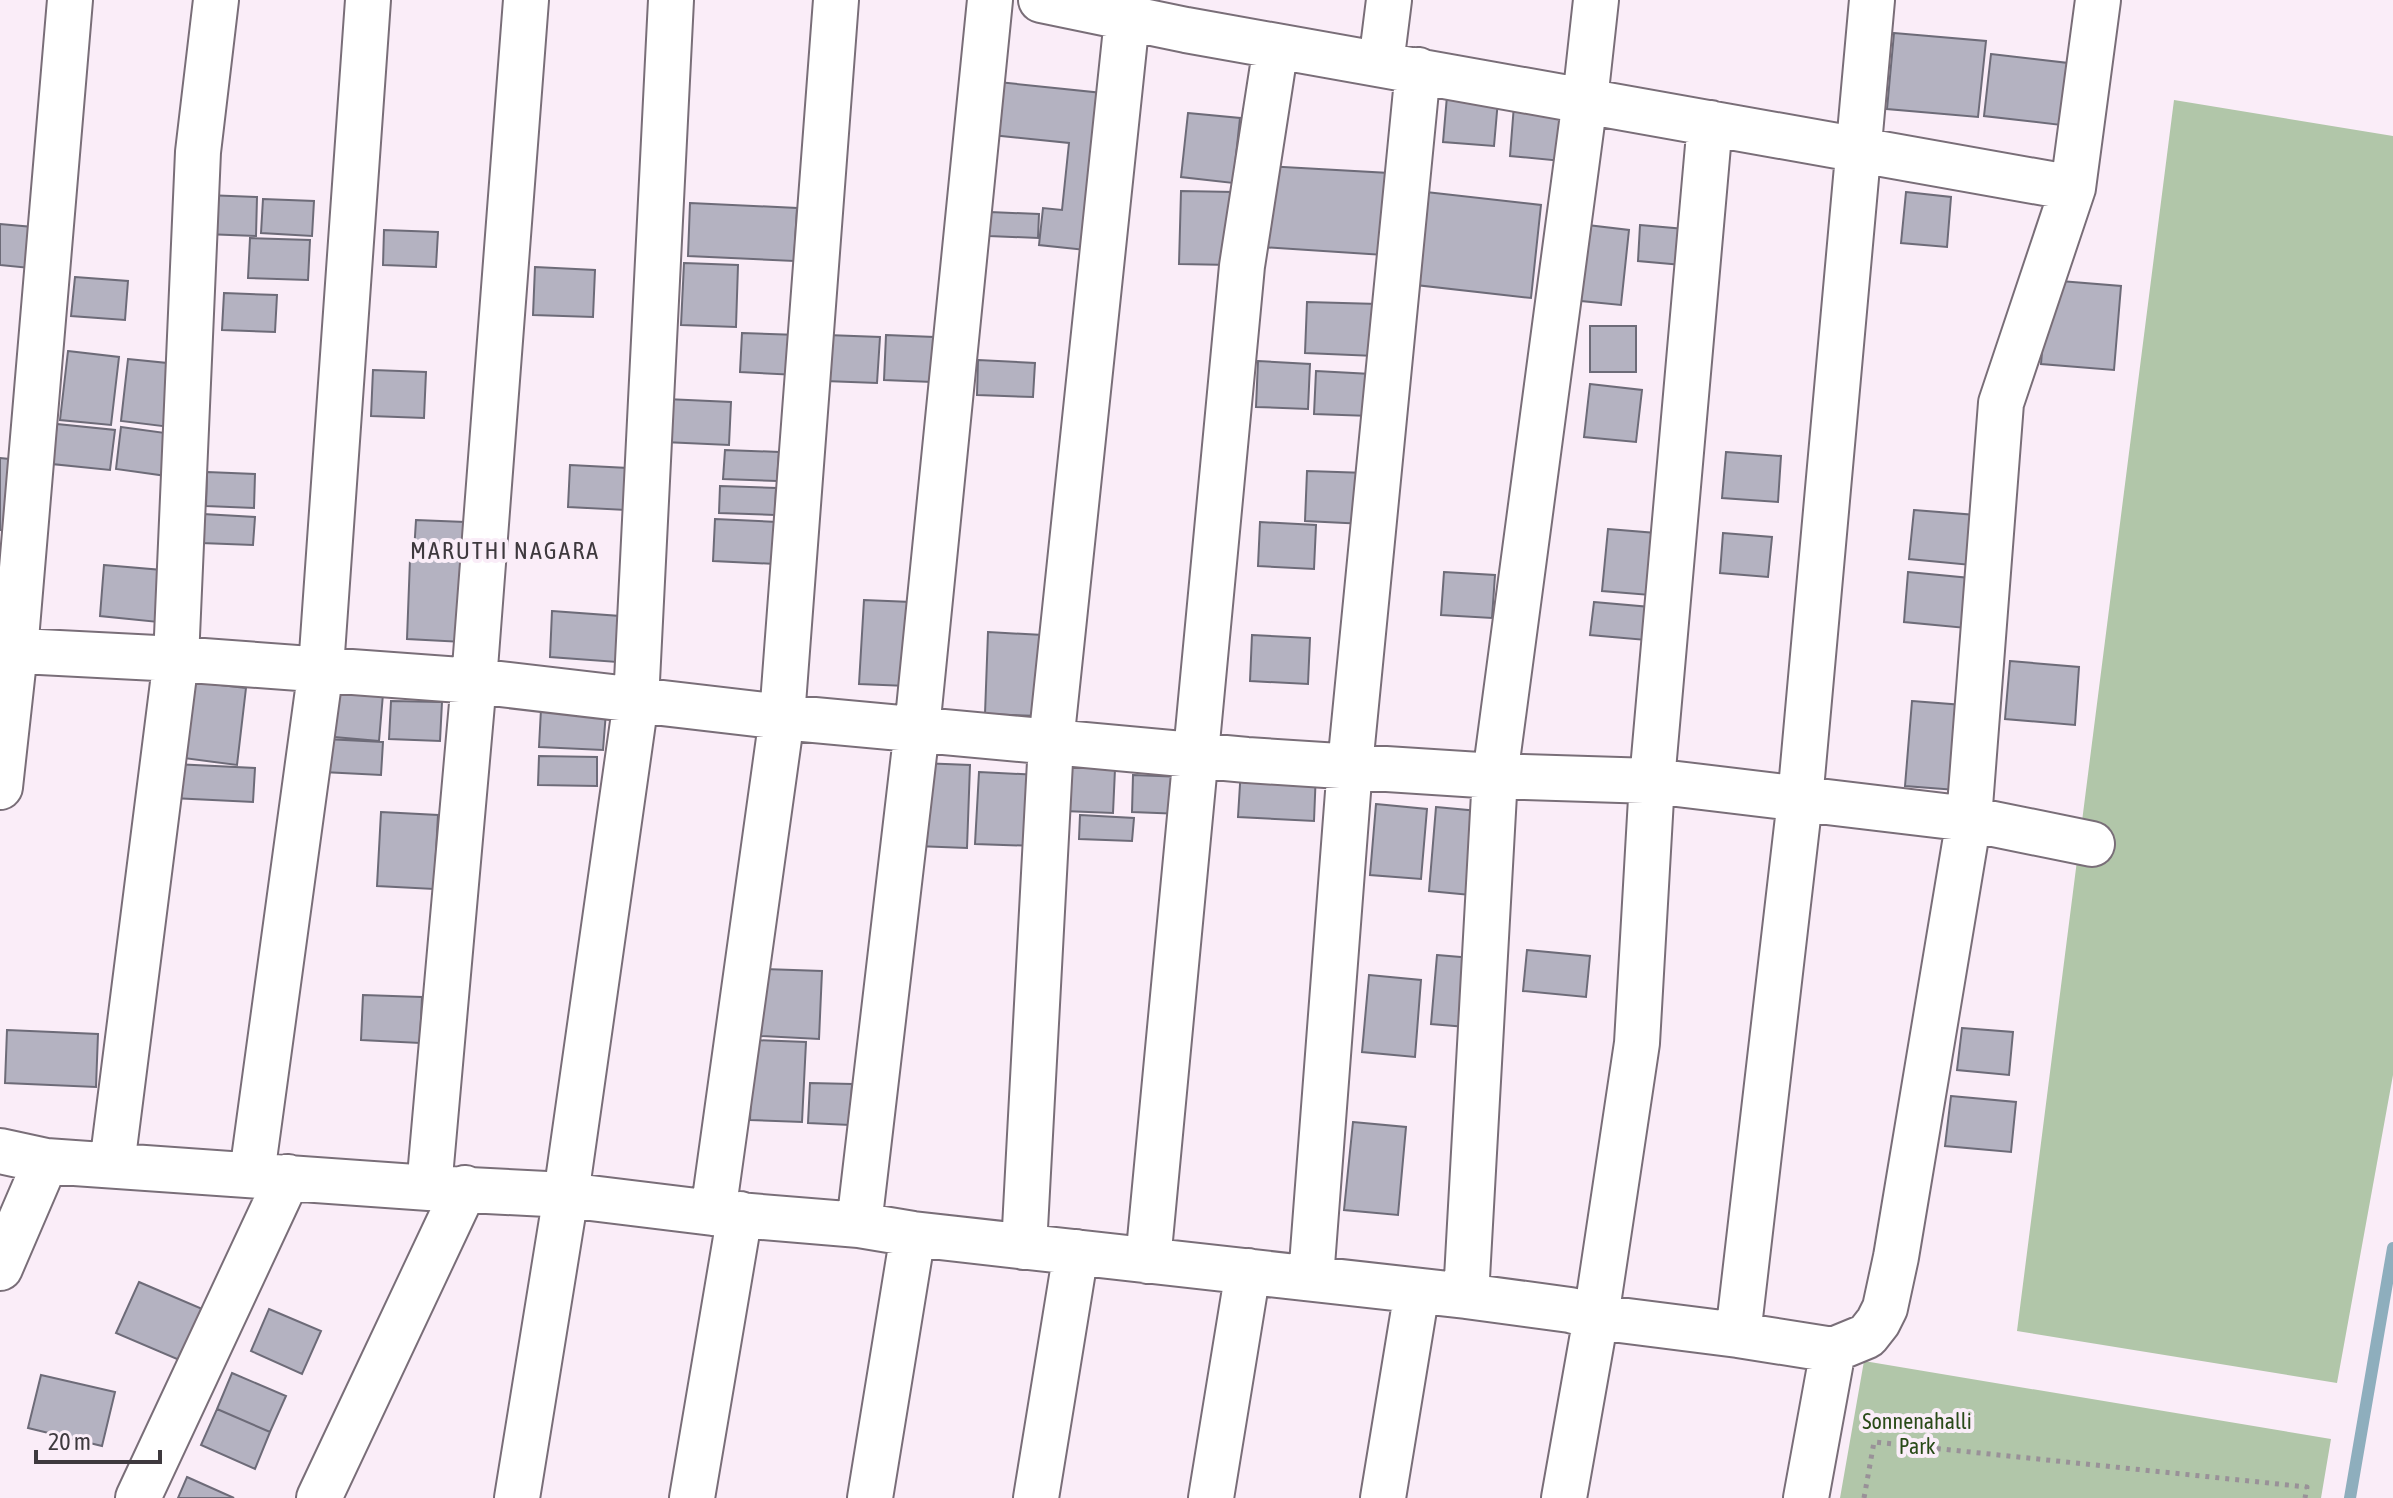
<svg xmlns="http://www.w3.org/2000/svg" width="2393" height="1498" viewBox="0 0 2393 1498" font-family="'Asap Condensed',sans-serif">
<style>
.green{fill:#b1c6a9}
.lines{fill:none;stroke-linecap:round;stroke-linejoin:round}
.stream{stroke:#8eaebd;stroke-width:12}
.building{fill:#b4b2c1;stroke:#6d6b78;stroke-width:2}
.minor-casing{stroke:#796e78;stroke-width:48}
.path{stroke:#999198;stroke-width:5;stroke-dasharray:4 6;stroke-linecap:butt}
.minor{stroke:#fff;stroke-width:44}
.labels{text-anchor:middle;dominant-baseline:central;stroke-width:8;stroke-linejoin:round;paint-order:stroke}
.park-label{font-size:22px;fill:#294a18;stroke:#faedf8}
.neighbourhood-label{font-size:24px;letter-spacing:2px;fill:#3e393e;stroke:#faedf8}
</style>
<rect width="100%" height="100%" fill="#faedf8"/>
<path class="green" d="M2174,100l219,36v939l-56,308 -320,-52z
M1864,1361l467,78 -10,59h-481z"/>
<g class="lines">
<path class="stream" d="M2350,1498l43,-250"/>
</g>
<path class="building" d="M1894,33l92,8 -8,76 -91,-8z
M1991,54l77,9 -7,62 -77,-9z
M998,82l114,12 -17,157 -56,-6 4,-37 19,2 7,-67 -77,-8z
M1447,96l51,4 -4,46 -51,-4z
M1514,105l52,4 -4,52 -52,-5z
M1188,113l52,5 -7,65 -52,-6z
M1266,166l123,7 -5,82 -123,-8z
M1181,191l53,1 -3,73 -52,-1z
M1426,192l115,13 -10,93 -115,-13z
M1906,192l45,5 -4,50 -46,-4z
M206,195l51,2 -1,39 -51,-2z
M263,199l51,2 -2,35 -51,-3z
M690,203l107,5 -3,53 -106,-5z
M990,212l49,2 -1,24 -49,-2z
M0,224l44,4 -4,41 -40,-4z
M1579,224l50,6 -8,75 -50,-5z
M1640,225l56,5 -3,36 -55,-5z
M384,230l54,2 -2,35 -53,-2z
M250,238l60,2 -2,40 -60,-2z
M684,263l54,2 -2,62 -55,-2z
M535,267l60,3 -2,47 -60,-2z
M75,277l53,4 -3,39 -54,-4z
M2048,280l73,6 -7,84 -73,-6z
M224,293l53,2 -2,37 -53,-2z
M1307,302l71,2 -3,52 -70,-3z
M1590,326h46v46h-46z
M742,333l57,2 -2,40 -57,-3z
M827,335l53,2 -3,46 -52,-2z
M886,335l48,2 -2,45 -48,-2z
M68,351l51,6 -8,68 -51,-5z
M128,359l49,5 -7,63 -49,-6z
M978,360l57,3 -2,34 -56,-2z
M1258,361l52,3 -2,45 -52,-2z
M373,370l53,2 -2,46 -53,-2z
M1316,371l55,3 -1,42 -56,-2z
M1590,384l52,6 -6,52 -52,-5z
M666,399l65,3 -2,43 -65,-3z
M57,424l58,6 -5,40 -58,-6z
M121,427l59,8 -6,42 -58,-8z
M725,450l54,2 -2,29 -54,-2z
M1726,452l55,4 -3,46 -56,-4z
M0,458l19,2 -6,71 -13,-1z
M570,465l58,3 -2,42 -58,-3z
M1307,471l60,2 -2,51 -60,-3z
M207,472l48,2 -1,34 -48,-2z
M720,486l56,2 -1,27 -56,-2z
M1914,510l62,5 -5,50 -62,-6z
M203,514l52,3 -2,28 -52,-2z
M715,519l62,3 -2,42 -62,-3z
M416,520l49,2 -1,32 -50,-2z
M1260,522l56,3 -2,44 -56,-3z
M1608,529l48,4 -6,62 -48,-4z
M1723,533l49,4 -4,40 -48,-4z
M410,559l57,2 -4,81 -56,-3z
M104,565l58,5 -4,52 -58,-6z
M1444,572l51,3 -3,43 -51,-3z
M1908,572l62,6 -4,50 -62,-6z
M864,600l47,2 -4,84 -48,-2z
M1594,602l56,5 -4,33 -56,-5z
M552,611l68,5 -3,46 -67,-5z
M988,632l55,3 -4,81 -54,-2z
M1252,635l58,3 -2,46 -58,-3z
M2010,661l69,6 -4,58 -70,-6z
M186,681l60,7 -9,77 -61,-8z
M328,688l55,6 -4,47 -56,-5z
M391,701l51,1 -2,39 -51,-2z
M1912,701l64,5 -7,85 -64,-5z
M541,709l65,3 -3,38 -64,-3z
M325,739l58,3 -2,33 -58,-3z
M539,756l58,1v29l-59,-1z
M920,763l50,2 -3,83 -51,-2z
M174,764l81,4 -2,34 -81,-4z
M1066,767l49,2 -2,44 -49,-2z
M1241,768l75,3 -2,50 -76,-4z
M979,772l60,3 -4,71 -60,-2z
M1133,775l51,2 -2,37 -50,-2z
M1376,804l51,5 -6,70 -51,-4z
M1436,807l53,5 -8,84 -52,-5z
M381,812l57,3 -4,74 -57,-3z
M1080,815l54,3 -2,23 -53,-2z
M1527,950l63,6 -4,41 -63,-6z
M1437,955l47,4 -6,69 -47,-4z
M764,969l58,2 -3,68 -58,-3z
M1369,975l52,5 -6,77 -53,-5z
M363,995l59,2 -2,46 -59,-3z
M1962,1028l51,4 -4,43 -52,-5z
M7,1030l91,4 -2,53 -91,-4z
M753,1040l53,2 -4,80 -52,-2z
M810,1083l42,1 -2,41 -42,-2z
M1951,1096l65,6 -5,50 -66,-6z
M1353,1122l53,5 -8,88 -54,-5z
M139,1282l68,29 -23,51 -68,-29z
M269,1309l52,22 -19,43 -51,-23z
M232,1373l54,23 -16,36 -53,-23z
M41,1375l74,17 -13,54 -74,-18z
M217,1409l53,23 -15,37 -54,-24z
M187,1477l47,21h-56z"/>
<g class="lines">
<defs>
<path id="minor" d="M1041,0l145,30 887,158
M1381,64l8,-64
M1710,123l-58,658 -15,262 -41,274 142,18 95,15 34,-14 11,-14 7,-14 11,-51 73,-438 123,25
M0,650l176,9 298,22 308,36 465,43 248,16 157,5 317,38 32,-416 72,-215 25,-188
M0,787l15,-136 55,-651
M0,1151l46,10 383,27 137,7 70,-494 35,-701
M112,1165l64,-506 22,-507 18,-152
M252,1174l69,-506 47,-668
M429,1188l45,-507 52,-681
M713,1213l69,-496 54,-717
M859,1225l58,-496 73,-729
M1024,1247l27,-504 76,-724
M1148,1261l94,-995 34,-220
M0,1268l46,-107
M1311,1278l39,-512 68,-696
M1466,1296l29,-520 90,-676 11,-100
M1738,1335l62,-535 72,-800
M138,1498l150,-321
M319,1498l146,-310
M517,1498l49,-303 147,18 146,12 54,9 553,62 104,14 26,7 -32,181
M692,1498l48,-284
M870,1498l43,-264
M1036,1498l40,-246
M1211,1498l37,-227
M1383,1498l34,-207
M1806,1498l27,-148"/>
</defs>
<use href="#minor" class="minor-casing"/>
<path class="path" d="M1864,1498l10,-56 433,45 -2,11"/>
<use href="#minor" class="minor"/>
</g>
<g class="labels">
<g class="park-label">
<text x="1917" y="1421">Sonnenahalli<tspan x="1917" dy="25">Park</tspan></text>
</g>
<g class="neighbourhood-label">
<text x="505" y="550">MARUTHI NAGARA</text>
</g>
</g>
<path d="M36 1450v12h124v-12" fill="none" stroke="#3e393e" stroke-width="4"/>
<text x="48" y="1450" font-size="24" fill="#3e393e" stroke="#faedf8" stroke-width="6" paint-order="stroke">20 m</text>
</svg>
